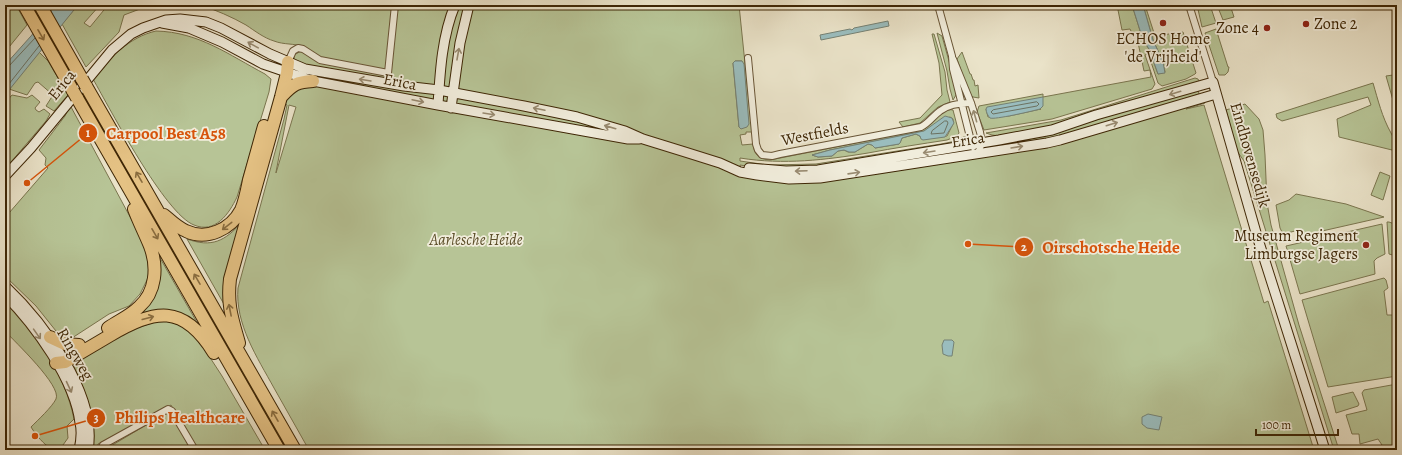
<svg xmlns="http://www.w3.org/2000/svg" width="1402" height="455" viewBox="0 0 1402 455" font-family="Alegreya,serif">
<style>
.green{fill:#b7c496;stroke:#7a754e;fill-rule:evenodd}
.water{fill:#9abdbe;stroke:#758174}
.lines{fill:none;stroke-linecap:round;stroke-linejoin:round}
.shore{stroke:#6c7262;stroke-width:1}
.street-casing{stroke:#695536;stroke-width:8}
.secondary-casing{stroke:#3e2605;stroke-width:11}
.highway-casing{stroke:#3e2605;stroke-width:14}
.street{stroke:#f1eddc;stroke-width:6}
.secondary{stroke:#f1eddc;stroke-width:9}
.highway{stroke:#e5c284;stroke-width:12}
.highway-bridge-casing{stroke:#3e2605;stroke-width:14;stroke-linecap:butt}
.highway-bridge{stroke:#e5c284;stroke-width:12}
.oneway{stroke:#896c3e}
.oneway2{stroke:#988a70}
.poi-dot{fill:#8f2418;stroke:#f1eddc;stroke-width:1.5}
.labels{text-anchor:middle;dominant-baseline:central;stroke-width:3.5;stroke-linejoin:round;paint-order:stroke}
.poi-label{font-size:16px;fill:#3e2605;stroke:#f1eddc;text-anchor:end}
.street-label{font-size:16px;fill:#3e2605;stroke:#f1eddc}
.park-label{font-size:16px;font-style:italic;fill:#5c4e29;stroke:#f1eddc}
.leader{fill:none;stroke:#d7540b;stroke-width:1.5}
.callout-dot{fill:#d7540b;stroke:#f1eddc;stroke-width:1.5}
.mark-label{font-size:12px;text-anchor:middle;font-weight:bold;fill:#fff}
.callout-label{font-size:17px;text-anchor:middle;font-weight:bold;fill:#d7540b;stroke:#f1eddc;stroke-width:3.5;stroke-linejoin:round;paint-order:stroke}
</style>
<rect width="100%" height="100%" fill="#eae3c9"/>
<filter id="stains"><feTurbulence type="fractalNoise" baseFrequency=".005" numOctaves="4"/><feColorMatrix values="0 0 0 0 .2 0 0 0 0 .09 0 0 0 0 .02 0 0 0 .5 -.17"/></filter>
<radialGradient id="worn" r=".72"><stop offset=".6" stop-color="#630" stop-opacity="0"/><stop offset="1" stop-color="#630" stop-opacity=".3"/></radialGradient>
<path class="green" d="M5,5h11l11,20 -22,27z
M78,5h22l-16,18 6,4 18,-22h56l-24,4 -16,6 -5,17 -33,35 -24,-43z
M200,5h539l13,127h-6v2l-6,1 2,10 11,-1c1,11 6,15 17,16l152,-30c10,-5 19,-23 31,-20l6,23 -2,3 -10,4c-26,4 -53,8 -79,13 -43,7 -84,12 -128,5v3l28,4 48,-1 125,-20 10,-2 15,-6 -6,8 -131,22 -71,2 -18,-3 2,9 19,4 284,-33 159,-45 1,3 -19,6 18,-4 60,198 4,-2 46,149h-1005c-12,-21 -23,-41 -35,-62 -17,-31 -39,-64 -36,-100l46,-169 3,-14 -3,-2 23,-38 -13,-5v-5l7,-4 3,-4c-10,-4 -20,-2 -30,-6 -10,-3 -19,-10 -28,-16 -14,-8 -30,-15 -46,-20zM735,61h7l-1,68 -2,-2 -6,-64zM289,105l7,2 -20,66v-1zM950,117l3,2v5l-6,12 -26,1 -5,-3 -14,4 -2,5 -1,1 -24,4 -3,-3 -4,-1 -13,8h-7l-4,-2 -6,1 -6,5 -14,1 -6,-2 18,-5 94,-19z
M1117,5h15l11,35 10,15v5l5,14 7,-2 -2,-10 -10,-22 -10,-35h2l10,31 28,-4 13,41 -1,1 -9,5 -24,7 -4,-3 -8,-24 2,-1 -2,-5 -5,2 10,29 -3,5 -100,30 -68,11 -7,-18 2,-6 64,-12v3l108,-20 -1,-7 -6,1 -8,-38h-4l-2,-4 -8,1zM986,109h55l-32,7 -21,1z
M1197,5h13l6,18 -14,4z
M1217,5h13l4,12 -11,3z
M1216,29l12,38h1l-1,5 -3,3h-6l-14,-42z
M156,31c43,1 73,24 109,43l6,5 -2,13 -32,105c-8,17 -22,37 -43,28 -29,-11 -84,-116 -101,-146 17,-21 36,-42 63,-48z
M937,33l5,3 15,54 -1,5 -3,5 -3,-11 -3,-18z
M932,34h2l11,38 2,18 3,12 -12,5 -18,16 -17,4 -4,-5 21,-4 22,-23 -3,-32z
M39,52l9,9 20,34 -14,16 -8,-5 7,-11 -15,-13 -3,1 -8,12 -18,-6z
M962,52l8,22h1l2,6h1l1,6 3,-1 1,13 -6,-1 -4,-4 -12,-34z
M1393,75l4,2v37l-11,-38z
M1195,78l3,1 1,2 -1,1 -147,44 -52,10 -7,-1 -6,-2 75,-13z
M1373,83c5,17 9,34 18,50 2,5 6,8 6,14l-5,3 -53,-13 -2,-18 34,-14 -3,-8 -86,24 -5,-3 -1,-4z
M1198,89l1,5 -142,45 -64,9v-5l73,-14z
M12,95l15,3 5,-3 8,7 -5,6 1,2 3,2 5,-3 6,5 -4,7 -41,48v-66z
M1245,104l14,15 4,11 2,25 2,48 4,22 28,100 40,125h-5l-90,-289 -7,-10 -11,-41z
M70,105l73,136 6,17v18l-9,18 -11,12 -20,8 -37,24 -3,1 -9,-3 -24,-30 -31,-30v-66l4,3 39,-45 -3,-3 1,-7 -7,-8 26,-34z
M1380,172l10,4 -7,24 -12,-5z
M1296,194l50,10 38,13 -84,19 -5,-5 -12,3 -3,-6 -4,-23 13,-5z
M242,222l-17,84 -38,-67c25,9 38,2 55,-17z
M1387,222h2l8,3v37l-1,-6 -7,-2z
M1382,224l3,30 -8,4 -3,3 1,13 -75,20 -14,-48z
M152,244l51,89 -24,-16 -64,11 32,-26z
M1384,278l2,2 2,8 -4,3 3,24h10v61l-69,11 -26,-87z
M5,302c32,30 60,73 69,117l-7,7 1,12 -5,7 -1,5c-3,0 -7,1 -10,-1 -8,-4 -16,-14 -21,-22 7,-7 21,-20 25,-28 6,-13 -41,-57 -51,-68z
M162,320l18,5 16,11 26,40 43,74h-68l-26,-45 -73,39 -1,6h-7l1,-37 -17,-47 3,-4 53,-32z
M1397,384v66h-32l17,-5 -4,-6 -18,5 -1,-10h-7l-6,-19 21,-5 -5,-17 2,-3z
M1353,392l6,12 -1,2 -22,7 -4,-16z
M167,414c10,6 18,26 24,36h-87l59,-35z"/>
<path class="water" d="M56,5h22l-73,90v-30l26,-29z
M1132,5h11l10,35 10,22 2,11 -7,1 -5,-14v-5l-10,-15z
M888,21l1,5 -68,14 -1,-5 30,-6 2,1 2,-2z
M735,61h7l2,3 5,60 -2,3 -6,2 -2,-2 -6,-64z
M1043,97v9l-3,3c-7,2 -46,11 -50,9 -2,-2 -4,-6 -4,-9l1,-2z
M945,116l7,2 2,5 -9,14 -22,3 -2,-1 -1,-3 -4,-2 -14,4 -2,5 -1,1 -24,4 -3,-3 -4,-1 -13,8h-6l-5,-2 -6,1 -6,5 -14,1 -6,-2 18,-5 94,-19z
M944,340h8l2,2 -2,14h-4l-5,-2 -1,-9z
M1148,414l14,3 -3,13 -12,-2 -5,-4v-7z"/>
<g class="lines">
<path class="shore" d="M5,67l4,-1 26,-28
M5,89l34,-43
M1037,102l2,2 -2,2 -44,8 -2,-2 2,-2z
M945,121h2l1,2 -4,10 -13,1 1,-3z"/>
<defs>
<path id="street" d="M938,5l14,51 1,13 19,76 1,2
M1189,5l24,77
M748,58l8,86 2,6 4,5 10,1 8,-2 141,-27c8,-4 12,-11 19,-16 9,-7 21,-8 31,-8
M953,59l18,44 9,29 2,11 -4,10
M288,62l5,-11 5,-3 5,1 17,11 68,13 7,-68
M100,450l3,-5 65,-36 4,2 23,39"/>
<path id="secondary" d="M162,23l27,5 33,14 41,22 50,17 125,24 190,34h11
M438,105c2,-33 4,-69 17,-100
M451,108l9,-65 9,-38
M749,168l37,3 32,-1 181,-30 53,-10 44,-15 117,-33 44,154 68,214
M5,176l26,-28 81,-98 19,-16 12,-6 23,-8 14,-1 26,3 15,6 49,26 35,15 99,17 35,4 85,16 53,11 48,14 18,8 42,13 35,11 20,9 17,3 32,4 31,-1 227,-35 13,-3 156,-46
M5,286c38,36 93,109 83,164
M5,295c30,30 70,85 75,128 2,8 1,18 -1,27"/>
<path id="highway" d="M24,5l49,86
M40,5l42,74
M86,86l209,364
M282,96c11,-12 15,-14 31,-15
M77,98l202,352
M164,215c7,6 14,13 22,16 21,10 45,-2 55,-21 4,-9 6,-20 8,-30 5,-18 10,-36 15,-54
M108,328c10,-7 22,-12 31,-21 17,-15 19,-40 11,-61 -5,-12 -11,-24 -16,-37
M50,337l15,7 14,1
M239,343c-7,-25 -12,-38 -9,-64l51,-182 6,-24 1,-11
M56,363l9,-1c15,-9 29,-17 44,-26 46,-27 74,-33 105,17"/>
</defs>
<use href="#street" class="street-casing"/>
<use href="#secondary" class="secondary-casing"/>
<use href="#highway" class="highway-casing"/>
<use href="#street" class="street"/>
<use href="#secondary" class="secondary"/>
<use href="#highway" class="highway"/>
<defs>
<path id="highway-bridge" d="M82,79l4,7
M73,91l4,7"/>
</defs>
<use href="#highway-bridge" class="highway-bridge-casing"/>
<use href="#highway-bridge" class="highway-bridge"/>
</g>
<defs><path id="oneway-shaft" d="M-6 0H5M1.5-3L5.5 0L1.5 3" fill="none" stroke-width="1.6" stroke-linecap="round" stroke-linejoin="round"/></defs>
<g class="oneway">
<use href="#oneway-shaft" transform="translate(41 35) rotate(60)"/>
<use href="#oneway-shaft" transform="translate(139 177) rotate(-120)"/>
<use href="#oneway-shaft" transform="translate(227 226) rotate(142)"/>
<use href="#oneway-shaft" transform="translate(155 234) rotate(60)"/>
<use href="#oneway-shaft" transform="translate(197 279) rotate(-120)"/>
<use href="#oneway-shaft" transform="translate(230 310) rotate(-101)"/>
<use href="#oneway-shaft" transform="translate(148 318) rotate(-15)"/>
<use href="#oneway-shaft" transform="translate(275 416) rotate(-120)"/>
</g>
<g class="oneway2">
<use href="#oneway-shaft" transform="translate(253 45) rotate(-151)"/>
<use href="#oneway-shaft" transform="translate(458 54) rotate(-80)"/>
<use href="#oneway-shaft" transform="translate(365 80) rotate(-171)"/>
<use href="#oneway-shaft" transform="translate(1175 93) rotate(163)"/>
<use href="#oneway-shaft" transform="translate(418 101) rotate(12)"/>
<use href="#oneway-shaft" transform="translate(539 109) rotate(-168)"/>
<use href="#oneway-shaft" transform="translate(489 114) rotate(9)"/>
<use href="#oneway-shaft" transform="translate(975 116) rotate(-106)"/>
<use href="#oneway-shaft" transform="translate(1112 124) rotate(-17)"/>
<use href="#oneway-shaft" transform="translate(610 127) rotate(-164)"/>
<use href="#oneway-shaft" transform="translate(1017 147) rotate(-9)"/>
<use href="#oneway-shaft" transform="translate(929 152) rotate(171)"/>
<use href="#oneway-shaft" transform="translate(801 171) rotate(178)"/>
<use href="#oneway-shaft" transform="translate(854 173) rotate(-8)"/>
<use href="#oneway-shaft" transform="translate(37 334) rotate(55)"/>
<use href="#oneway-shaft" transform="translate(69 387) rotate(65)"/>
</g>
<g class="poi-dot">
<circle cx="1163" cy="23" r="4"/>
<circle cx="1306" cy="24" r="4"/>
<circle cx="1267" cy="28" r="4"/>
<circle cx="1366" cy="245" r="4"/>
</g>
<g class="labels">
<g class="poi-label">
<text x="1314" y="24" text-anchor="start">Zone 2</text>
<text x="1259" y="28">Zone 4</text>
<text x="1163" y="39" text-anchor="middle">ECHOS Home<tspan x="1163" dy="18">'de Vrijheid'</tspan></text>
<text x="1358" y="236">Museum Regiment<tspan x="1358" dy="18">Limburgse Jagers</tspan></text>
</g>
<g class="street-label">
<text transform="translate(400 82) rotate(11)">Erica</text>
<text transform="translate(62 85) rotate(-51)">Erica</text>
<text transform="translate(815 134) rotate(-11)">Westfields</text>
<text transform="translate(968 140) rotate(-9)">Erica</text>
<text transform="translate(1250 155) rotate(74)">Eindhovensedijk</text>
<text transform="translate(75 354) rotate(60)">Ringweg</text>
</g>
<g class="park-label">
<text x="476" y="240">Aarlesche Heide</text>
</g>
</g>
<path class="leader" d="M27 183L88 133M968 244L1024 247M35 436L96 418"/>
<g class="callout-dot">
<circle cx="27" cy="183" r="4"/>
<circle cx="968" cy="244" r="4"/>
<circle cx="35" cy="436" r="4"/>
<circle cx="88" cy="133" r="10"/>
<circle cx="1024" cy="247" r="10"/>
<circle cx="96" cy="418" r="10"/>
</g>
<g class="mark-label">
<text x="88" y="137">1</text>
<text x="1024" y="251">2</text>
<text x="96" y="422">3</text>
</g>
<g class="callout-label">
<text x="166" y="139">Carpool Best A58</text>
<text x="1111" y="253">Oirschotsche Heide</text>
<text x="180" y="423">Philips Healthcare</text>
</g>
<rect width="1402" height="455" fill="none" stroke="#eae3c9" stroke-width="20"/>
<rect x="6" y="6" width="1390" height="443" fill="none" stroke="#3e2605" stroke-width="2"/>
<rect x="10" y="10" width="1382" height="435" fill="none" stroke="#3e2605"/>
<path d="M1256 429v6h82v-6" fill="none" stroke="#3e2605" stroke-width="2"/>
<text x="1262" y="429" font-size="12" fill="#3e2605" stroke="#f1eddc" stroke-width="3" paint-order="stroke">100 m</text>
<rect width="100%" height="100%" filter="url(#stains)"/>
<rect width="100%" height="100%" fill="url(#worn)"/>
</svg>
